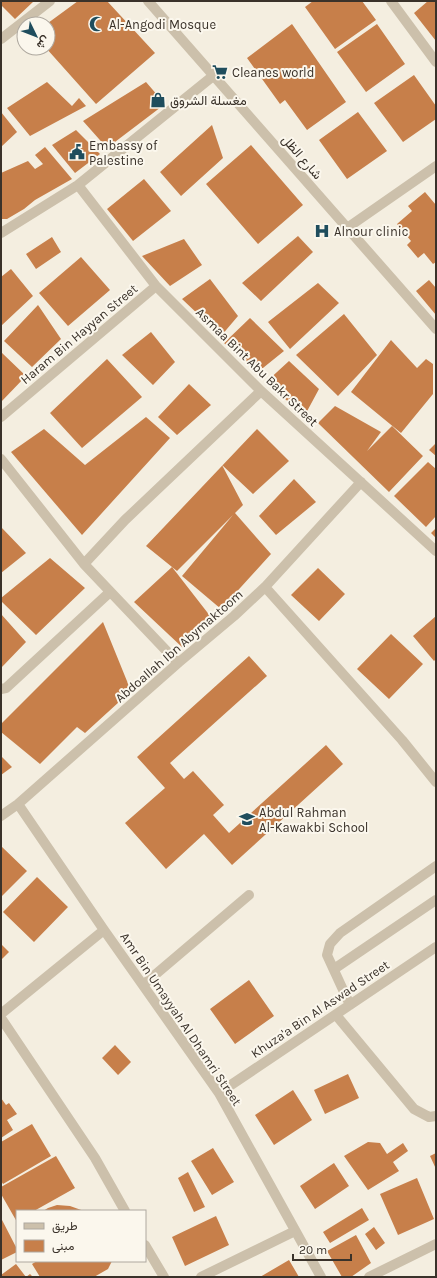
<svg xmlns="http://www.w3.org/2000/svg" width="437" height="1278" viewBox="0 0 437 1278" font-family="Karla,Vazirmatn,sans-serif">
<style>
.building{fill:#c77f4a}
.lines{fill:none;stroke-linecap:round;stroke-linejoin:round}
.minor{stroke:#ccc0ab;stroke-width:10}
.labels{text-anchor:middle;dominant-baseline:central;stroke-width:4;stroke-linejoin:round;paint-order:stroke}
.poi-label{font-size:13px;fill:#3a322a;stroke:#fbf7ed;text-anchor:start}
.street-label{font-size:13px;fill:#3a322a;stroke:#fbf7ed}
</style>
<rect width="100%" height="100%" fill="#f4eee0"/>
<path class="building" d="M1,1h33l-19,18 -14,-14z
M78,1h29l48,52 -59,51 -50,-56h2v-25z
M313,1h49l14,19 -41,29 -30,-42z
M428,1h8v40l-22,-28z
M292,24l54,78 -39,28 -22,-30 -5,4 -33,-46z
M377,24l28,40 -39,28 -29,-40z
M414,75l22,31v13l-33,23 -29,-39z
M47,82l25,24 7,-8 7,8 -56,30 -23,-28z
M146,82l19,22 -58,44 -24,-27z
M1,112l16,20 -16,15z
M358,112l29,39 -40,28 -28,-39z
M212,125l11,33 -42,38 -21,-24z
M76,130l24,24 -25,19 -23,-28z
M251,145l52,60 -45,39 -52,-60z
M45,147l27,32 -37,21 -11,9 -17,10h-6v-46l27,-12 7,8 8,-5 -8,-9z
M144,179l27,32 -38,30 -26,-32z
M425,192l11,13v57l-3,2 -9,-11 -6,5 -11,-13 4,-4 -14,-17 15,-13 -4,-5z
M298,236l15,16 -52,49 -19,-18z
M52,237l9,15 -25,17 -10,-15z
M184,239l18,26 -32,21 -28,-30z
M81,257l29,33 -42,36 -29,-33z
M11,269l22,27 -32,30v-49z
M210,279l28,37 -17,20 -39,-37z
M429,280l7,8v27l-20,-24z
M318,283l21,20 -49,46 -22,-27z
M38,305l23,34 -29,28 -28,-26z
M344,314l33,41 -39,41 -42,-41z
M250,318l34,33 -26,21 -34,-29z
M151,332l24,30 -22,23 -31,-30z
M391,340l26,28 9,-9 7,5v30l-32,39 -50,-41z
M1,352l25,24 -25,26z
M107,359l35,38 -60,51 -32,-35z
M289,361l30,28 -14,26 -40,-32z
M189,384l22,21 -34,30 -19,-18z
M335,406l46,26 -14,19 25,-25 31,30 -34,36 -71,-69z
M146,417l24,21 -88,97 -71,-83 33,-23 41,36z
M257,429l32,32 -36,33 -31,-29 21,40 -8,8 36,41 -50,55 -39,-33 51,-61 -56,56 -31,-25z
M436,443v13l-7,-6z
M428,462l8,7v47l-10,11 -32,-31z
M294,479l22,23 -40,33 -17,-19z
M1,527l25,26 -25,20z
M436,528v10l-5,-5z
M50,558l35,30 -49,47 -35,-34v-3z
M172,567l42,54 -31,27 -49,-46z
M318,568l27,26 -26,27 -28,-26z
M1,614l25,28 -25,26z
M436,616v43l-2,2 -21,-25z
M103,622l28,69 -46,42 -8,-6 -37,37 -39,-32v-8z
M391,634l32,30 -34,35 -32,-30z
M249,656l18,20 -97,87 14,16 9,-8 31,34 -11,10 16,18 97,-88 17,19 -111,101 -28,-31 -38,35 -41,-46 40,-35 -28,-31z
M1,756l11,11 -11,8z
M1,846l26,25 -26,26z
M37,877l31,30 -34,35 -31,-30z
M1,944l8,8 -8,8z
M249,980l25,36 -39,28 -25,-35z
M115,1045l16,17 -13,13 -16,-17z
M348,1074l11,24 -34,16 -11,-24z
M293,1090l19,30 -38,25 -19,-30z
M1,1098l5,7 3,-2 8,11 -10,6 6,10 -12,8z
M32,1124l19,32 -48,28 -2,-3v-39z
M368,1142l12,1 7,11 16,-11 5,8 -15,11 6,9 -31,19 -24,-34z
M213,1148l21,34 -22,13 -21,-34z
M436,1153v16l-6,-13z
M56,1156l19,32 -41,23h-17v11l-16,-28v-7z
M334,1163l15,23 -34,23 -15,-23z
M188,1172l17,35 -11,5 -16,-34z
M417,1178l17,41 -36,16 -18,-41z
M57,1205l13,1 14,5h-41l5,-3z
M362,1208l7,12 -39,23 -7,-11z
M216,1216l13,29 -44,21 -13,-29z
M1,1218l16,31v3l-16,8z
M374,1227l11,16 -9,7 -11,-16z
M356,1235l15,28 -20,14h-9l-15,-26z
M289,1260l10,17h-39z
M37,1261h75l-4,8 -14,8h-54l-8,-13z
M16,1264l10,13 4,-3 3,3h-32v-2z"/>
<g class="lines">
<path class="minor" d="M148,1l288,328
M391,1l45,61
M1,39l49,-38
M78,185l78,101 105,105 175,160
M347,228l89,-62
M1,233l77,-48 135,-109
M1,417l155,-131
M1,459l83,105 94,99
M84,564l41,-44 136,-129
M265,587l137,153 34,42
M1,689l5,-1 104,-96
M18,804l86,126 115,163 102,184
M1,816l17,-12 160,-141 56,-47 31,-29 96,-105
M334,969l102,-69
M143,985l106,-90
M350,1005l-23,-50 3,-11 10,-11 96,-67
M1,1014l103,-84
M336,1015l78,94 15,8 7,-1
M1,1018l94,140 30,53
M219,1093l217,-146
M145,1245l19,32
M201,1277l94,-46
M369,1277l67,-33"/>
</g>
<defs>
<symbol id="mosque-bare" viewBox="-9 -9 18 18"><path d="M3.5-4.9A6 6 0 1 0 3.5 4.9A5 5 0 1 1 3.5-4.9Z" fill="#1f4d5d" stroke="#fbf7ed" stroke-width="2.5" paint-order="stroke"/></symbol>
<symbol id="supermarket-bare" viewBox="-9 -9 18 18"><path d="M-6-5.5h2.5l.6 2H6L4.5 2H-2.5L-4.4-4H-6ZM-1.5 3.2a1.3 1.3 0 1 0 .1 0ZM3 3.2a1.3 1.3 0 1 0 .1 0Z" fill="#1f4d5d" stroke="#fbf7ed" stroke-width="2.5" paint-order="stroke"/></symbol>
<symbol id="shop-bare" viewBox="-9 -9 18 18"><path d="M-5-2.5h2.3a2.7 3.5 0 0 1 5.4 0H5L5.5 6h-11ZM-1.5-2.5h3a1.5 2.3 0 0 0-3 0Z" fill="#1f4d5d" stroke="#fbf7ed" stroke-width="2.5" paint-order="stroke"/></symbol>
<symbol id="civic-bare" viewBox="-9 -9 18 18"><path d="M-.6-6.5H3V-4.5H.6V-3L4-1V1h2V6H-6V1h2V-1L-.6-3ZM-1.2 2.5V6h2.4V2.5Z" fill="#1f4d5d" stroke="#fbf7ed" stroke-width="2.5" paint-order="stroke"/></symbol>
<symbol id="hospital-bare" viewBox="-9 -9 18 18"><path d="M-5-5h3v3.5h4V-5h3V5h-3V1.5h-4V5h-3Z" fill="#1f4d5d" stroke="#fbf7ed" stroke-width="2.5" paint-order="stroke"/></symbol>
<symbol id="school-bare" viewBox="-9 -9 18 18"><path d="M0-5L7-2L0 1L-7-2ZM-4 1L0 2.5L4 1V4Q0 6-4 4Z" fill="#1f4d5d" stroke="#fbf7ed" stroke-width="2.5" paint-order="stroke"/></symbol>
</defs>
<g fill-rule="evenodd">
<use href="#mosque-bare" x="86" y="13" width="22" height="22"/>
<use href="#supermarket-bare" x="209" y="61" width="22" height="22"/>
<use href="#shop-bare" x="147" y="89" width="22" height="22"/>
<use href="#civic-bare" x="66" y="141" width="22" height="22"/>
<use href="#hospital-bare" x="311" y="220" width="22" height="22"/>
<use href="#school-bare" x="236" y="808" width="22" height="22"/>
</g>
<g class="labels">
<g class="poi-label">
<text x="109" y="24">Al-Angodi Mosque</text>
<text x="232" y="72">Cleanes world</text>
<text x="170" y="100">مغسلة الشروق</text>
<text x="89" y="145">Embassy of<tspan x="89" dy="15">Palestine</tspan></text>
<text x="334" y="231">Alnour clinic</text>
<text x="259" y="812">Abdul Rahman<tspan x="259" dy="15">Al-Kawakbi School</tspan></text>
</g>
<g class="street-label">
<text transform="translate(302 157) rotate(49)">شارع الظل</text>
<text transform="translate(79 334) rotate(-40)">Haram Bin Hayyan Street</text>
<text transform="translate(257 367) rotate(44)">Asmaa Bint Abu Bakr Street</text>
<text transform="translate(179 646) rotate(-41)">Abdoallah Ibn Abymaktoom</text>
<text transform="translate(320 1009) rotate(-34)">Khuza'a Bin Al Aswad Street</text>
<text transform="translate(181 1019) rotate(56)">Amr Bin Umayyah Al Dhamri Street</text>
</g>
</g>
<rect width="437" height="1278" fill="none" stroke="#3a322a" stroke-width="4"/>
<rect x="16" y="1210" width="130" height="52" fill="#fbf7ed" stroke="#aea89f"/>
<rect x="24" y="1223" width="20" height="6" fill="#ccc0ab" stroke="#aea89f"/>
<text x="52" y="1230" font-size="12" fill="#3a322a">طريق</text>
<rect x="24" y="1240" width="20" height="12" fill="#c77f4a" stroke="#aea89f"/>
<text x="52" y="1250" font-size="12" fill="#3a322a">مبنى</text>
<g transform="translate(36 36) rotate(133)"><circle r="19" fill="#fbf7ed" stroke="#aea89f"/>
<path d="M0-3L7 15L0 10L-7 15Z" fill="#1f4d5d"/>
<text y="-6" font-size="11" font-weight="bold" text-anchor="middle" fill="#3a322a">ش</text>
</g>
<path d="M293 1254v6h58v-6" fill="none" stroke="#3a322a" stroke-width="2"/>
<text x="299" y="1254" font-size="12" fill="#3a322a" stroke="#fbf7ed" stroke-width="3" paint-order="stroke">20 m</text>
</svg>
